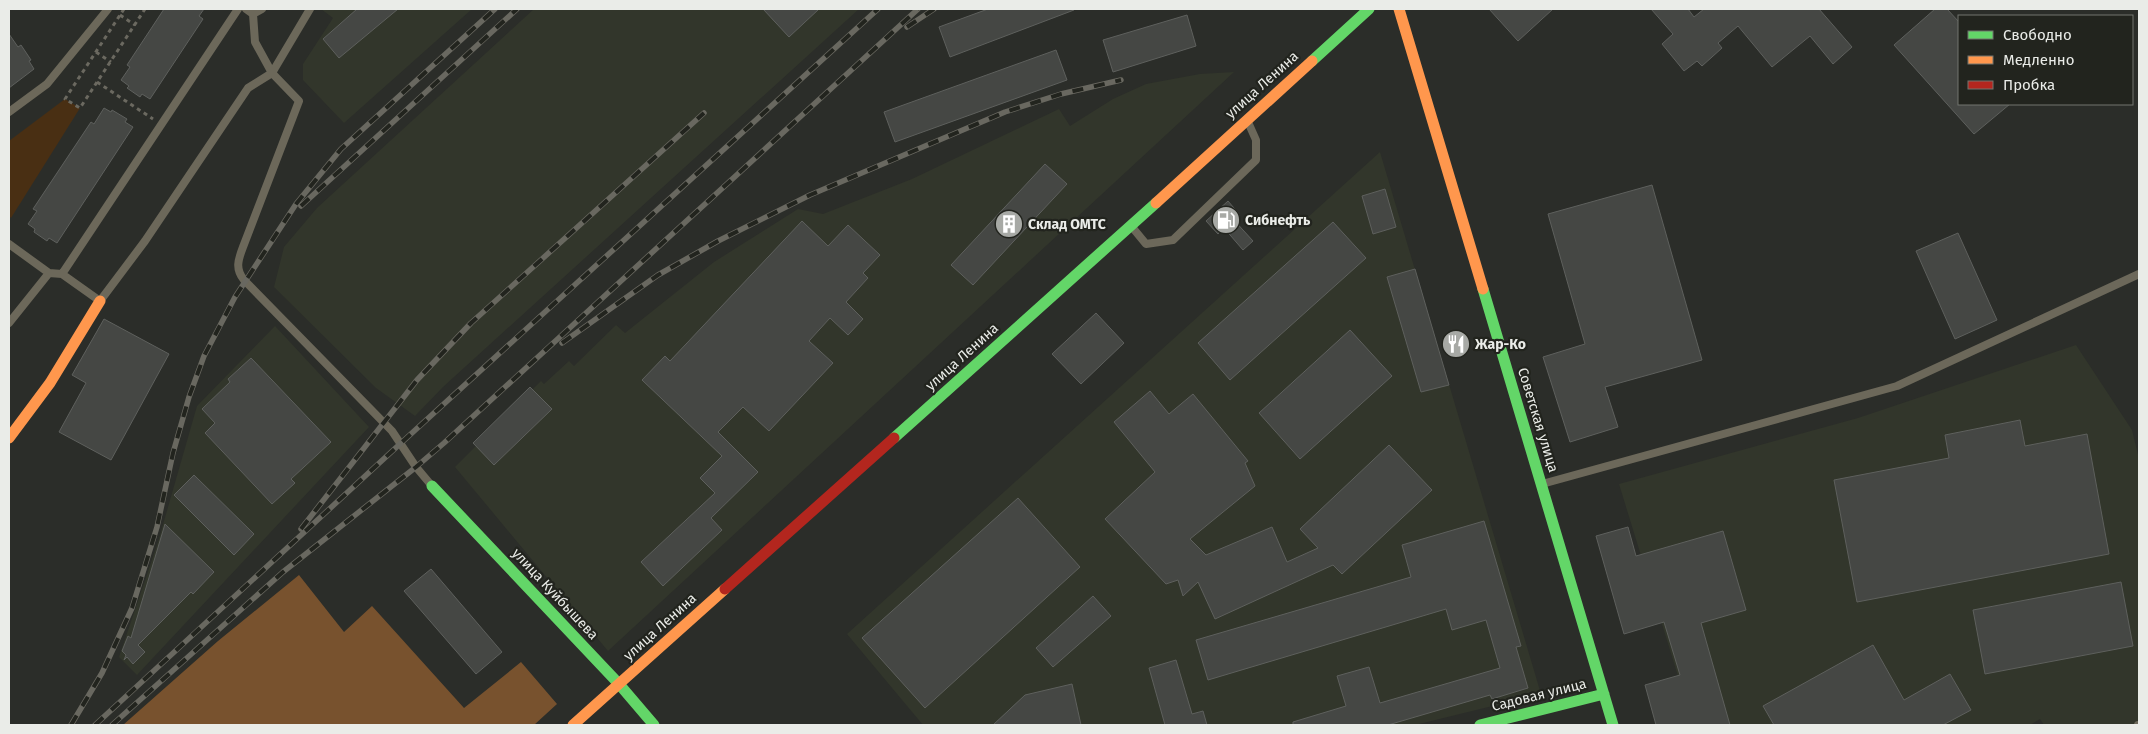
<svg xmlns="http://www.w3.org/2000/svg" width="2148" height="734" viewBox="0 0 2148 734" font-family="'Fira Sans',sans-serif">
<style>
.built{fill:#32362b}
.green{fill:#492f13}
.forest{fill:#78522e}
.building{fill:#454744;stroke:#5e605d}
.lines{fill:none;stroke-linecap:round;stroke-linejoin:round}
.path{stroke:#6b6960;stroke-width:3;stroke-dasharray:4 4;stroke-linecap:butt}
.lane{stroke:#6c685a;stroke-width:8}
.fast{stroke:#63d668;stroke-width:11}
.slow{stroke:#ff974d;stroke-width:11}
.jam{stroke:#b3261e;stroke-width:11}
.rail-casing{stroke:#696860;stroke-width:5.5}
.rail{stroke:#22241e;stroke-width:4;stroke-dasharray:11;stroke-linecap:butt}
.labels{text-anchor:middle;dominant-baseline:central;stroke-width:4.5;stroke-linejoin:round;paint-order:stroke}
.street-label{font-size:14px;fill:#eaece8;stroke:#22241e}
.poi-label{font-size:14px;font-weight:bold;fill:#eaece8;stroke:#22241e;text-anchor:start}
</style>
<rect width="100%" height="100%" fill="#2b2d29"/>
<path class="built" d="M321,9h151l-128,114 -41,-43v-16l30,-46z
M534,9h325l-416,378 -28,29 -39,-28 -102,-101 10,-40 33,-39z
M1234,72l-626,579 -153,-184 86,-86 3,3 25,-23 5,5 42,-41 9,8 89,-71 84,-53 25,5 89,-35 147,-70 11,17 43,-27 33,-15 54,-10z
M1380,152l161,542 -126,31h-492l-76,-91z
M275,326l94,101 -232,248 -18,-18 39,-115 39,-136z
M2076,345l56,85 7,29v266h-95l-4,-6 -10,6h-337l-74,-241 239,-66z"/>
<path class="green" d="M65,99l15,9 -69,110 -2,-2v-75z"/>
<path class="forest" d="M299,575l45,57 28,-26 92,102 57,-46 36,42 -23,21h-411l95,-84z"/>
<path class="building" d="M164,9h40l-5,7 4,3 -53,80 -8,-5 -2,3 -13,-9 2,-2 -8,-6 9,-13 -3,-2z
M357,9h41l-59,49 -16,-19z
M763,9h56l-30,28z
M988,9h86v1l-124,47 -11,-30z
M1489,9h64l-35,32z
M1651,9h37l6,8 10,-8h115l33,38 -19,17 -23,-28 -38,31 -34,-41 -20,17 4,5 -20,18 -5,-5 -13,10 -22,-27 11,-10z
M1935,9h12l12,13v82h51l-36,30 -80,-89z
M1187,15l9,31 -83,26 -10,-32z
M9,34l9,13 3,-2 10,15 -2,1 5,8 -25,19z
M1056,50l11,30 -172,62 -11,-30z
M104,108l7,4 1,-2 15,9 -2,3 8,5 -76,116 -8,-5 -2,3 -13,-9 1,-3 -7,-5 9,-13 -4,-2 58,-87 3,2z
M1045,164l22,20 -94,101 -22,-20z
M1652,185l50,175 -97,27 13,40 -48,15 -27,-85 42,-13 -37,-130z
M1385,189l11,38 -23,7 -11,-38z
M1228,201l11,13 -6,5 20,22 -10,9 -19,-22 -6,6 -12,-13z
M802,221l26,25 20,-21 32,30 -17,18 5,5 -22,24 17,17 -15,16 -18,-17 -21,23 24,22 -64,68 -26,-24 -25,25 40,40 -47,46 11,12 -59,56 -22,-24 74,-69 -15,-15 22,-22 -80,-76 23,-24 5,5z
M1333,222l33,36 -136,122 -32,-37z
M1958,233l39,87 -42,19 -39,-88z
M1415,269l34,116 -28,7 -34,-115z
M1096,313l28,30 -43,41 -29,-30z
M104,319l65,35 -58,106 -52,-28 27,-49 -14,-8z
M1350,330l42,46 -92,83 -41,-46z
M251,358l80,84 -40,37 4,4 -23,21 -67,-71 10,-10 -13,-14 28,-27 -2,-3z
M530,387l22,22 -58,56 -21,-22z
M1150,391l19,23 24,-20 55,67 -3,2 10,23 -65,53 16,16 66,-28 15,35 31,-14 -18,-19 89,-84 43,45 -90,84 -9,-9 -118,54 -17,-37 -15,14 -5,-16 -12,4 -61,-65 50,-47 -41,-50z
M2020,420l5,26 62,-12 22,120 -252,48 -23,-122 115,-22 -4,-23z
M194,475l60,59 -20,21 -60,-60z
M1018,498l62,69 -155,141 -63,-70z
M1484,521l37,125 -5,1 12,41 -36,11 -2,-4 -102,30h-95v-3l53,-16 -9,-30 32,-9 11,36 120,-35 -14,-48 -34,10 -6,-21 -238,71 -12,-40 215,-63 -9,-32z
M165,524l49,48 -21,22 -2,-2 -53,53 7,7 -12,12 -6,-7 -3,3 2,-5 -4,-4 6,-15 3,2z
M1628,527l8,29 87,-25 23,79 -45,13 29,102h-74l-11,-40 35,-10 -16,-53 -40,12 -28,-98z
M431,569l71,83 -26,22 -72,-83z
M2121,582l12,64 -148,28 -12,-64z
M1093,596l18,20 -58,51 -17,-19z
M1873,645l31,55 46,-26 21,36 -28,15h-169l-11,-19z
M1176,660l16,54 11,-3 4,14h-42l-16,-57z
M1072,684l9,41h-88l32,-30z"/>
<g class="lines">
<path class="path" d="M124,9l-59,90 15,9 65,-99
M120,15l15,10
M96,52l15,10
M97,82l56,37"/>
<path class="lane" d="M238,9l-176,265 38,27 45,-60 103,-153 24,-15 38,-64
M246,9l7,5 9,-5
M253,14l2,28 17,31 27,28 -56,146c-5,13 -8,22 1,33l148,151 24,36 16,19
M9,112l38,-28 61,-75
M1132,227l14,17 27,-4 83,-80v-20l-8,-18
M9,244l40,29 13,1
M9,323l40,-50
M1542,484l355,-98 242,-112
M2138,725h1"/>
<path class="fast" d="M1312,61l57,-52
M1483,289l130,436
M894,438l262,-235
M432,486l187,198 35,41
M1480,725l124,-31"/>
<path class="slow" d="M1399,9l84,280
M1156,203l156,-142
M9,438l41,-55 50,-82
M573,725l152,-136"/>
<path class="jam" d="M725,589l169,-151"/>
<defs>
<path id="rail" d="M907,27l27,-18
M301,206l216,-197
M562,343l96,-68 60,-34 92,-46 195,-83 56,-18 60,-14
M301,529l116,-149 54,-57 233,-210
M71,725l31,-52 30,-65 25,-81 16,-74 16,-56 15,-41 31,-59 61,-93 45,-55 154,-140
M95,725l306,-282 477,-434
M112,725l171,-153 133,-105 28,-24 474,-434"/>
</defs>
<use href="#rail" class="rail-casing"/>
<use href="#rail" class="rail"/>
</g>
<defs>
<symbol id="fuel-disc" viewBox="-11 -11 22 22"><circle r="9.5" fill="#a7a9a5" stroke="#22241e"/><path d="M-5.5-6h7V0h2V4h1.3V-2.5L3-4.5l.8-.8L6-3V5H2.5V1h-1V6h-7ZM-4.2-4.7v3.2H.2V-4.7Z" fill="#fff"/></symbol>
<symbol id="building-disc" viewBox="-11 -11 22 22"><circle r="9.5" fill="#a7a9a5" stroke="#22241e"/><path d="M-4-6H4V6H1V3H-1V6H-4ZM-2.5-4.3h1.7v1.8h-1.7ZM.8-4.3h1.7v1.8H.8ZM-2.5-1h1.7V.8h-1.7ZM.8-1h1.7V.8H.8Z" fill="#fff"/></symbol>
<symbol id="restaurant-disc" viewBox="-11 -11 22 22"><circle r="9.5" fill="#a7a9a5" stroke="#22241e"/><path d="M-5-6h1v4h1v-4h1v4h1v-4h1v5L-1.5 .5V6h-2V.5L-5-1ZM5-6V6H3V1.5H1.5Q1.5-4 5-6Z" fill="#fff"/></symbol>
</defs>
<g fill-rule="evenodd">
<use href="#fuel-disc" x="1210" y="204" width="32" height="32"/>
<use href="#building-disc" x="993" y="208" width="32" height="32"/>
<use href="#restaurant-disc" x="1440" y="328" width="32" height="32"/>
</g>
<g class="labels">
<g class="street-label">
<text transform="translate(1262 85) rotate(-42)">улица Ленина</text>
<text transform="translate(962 357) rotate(-42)">улица Ленина</text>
<text transform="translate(1538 420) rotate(73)">Советская улица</text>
<text transform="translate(555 594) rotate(47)">улица Куйбышева</text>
<text transform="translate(660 627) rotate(-42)">улица Ленина</text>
<text transform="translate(1539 695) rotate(-14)">Садовая улица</text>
</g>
<g class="poi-label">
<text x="1245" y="220">Сибнефть</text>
<text x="1028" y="224">Склад ОМТС</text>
<text x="1475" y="344">Жар-Ко</text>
</g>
</g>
<rect width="2148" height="734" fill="none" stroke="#eaece8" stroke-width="20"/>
<rect x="1958" y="15" width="175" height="90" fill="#22241e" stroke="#72746f"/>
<rect x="1968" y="31" width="25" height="8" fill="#63d668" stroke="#72746f"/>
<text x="2003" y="40" font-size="15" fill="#eaece8">Свободно</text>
<rect x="1968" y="56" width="25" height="8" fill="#ff974d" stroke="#72746f"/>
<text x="2003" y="65" font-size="15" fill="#eaece8">Медленно</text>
<rect x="1968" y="81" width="25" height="8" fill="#b3261e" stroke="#72746f"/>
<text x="2003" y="90" font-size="15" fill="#eaece8">Пробка</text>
</svg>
